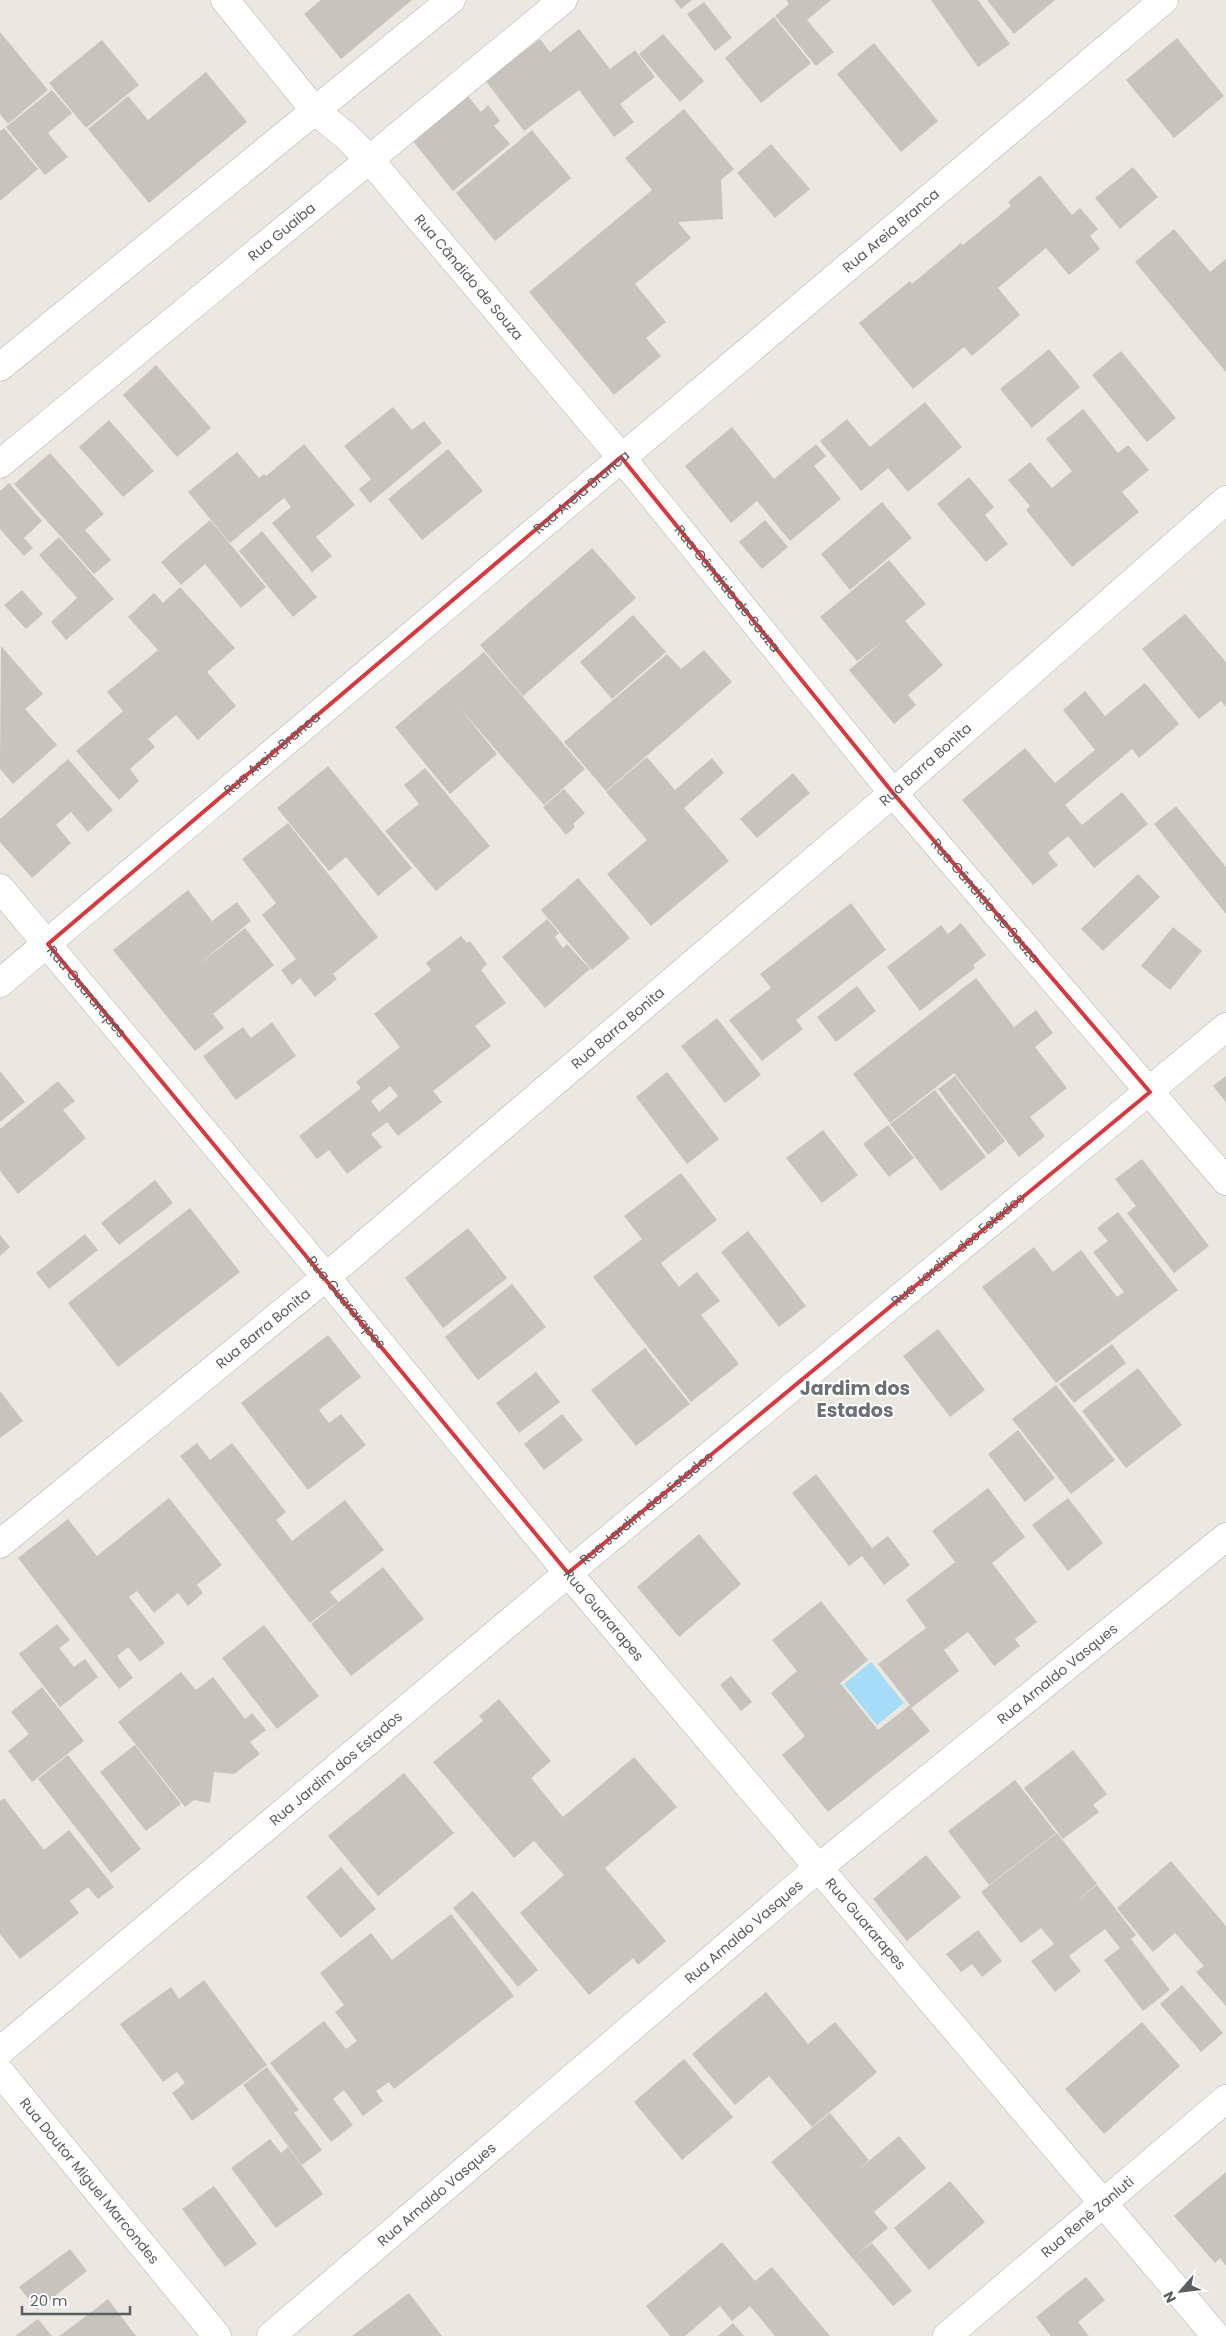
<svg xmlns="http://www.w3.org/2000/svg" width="1226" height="2336" viewBox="0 0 1226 2336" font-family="Poppins,sans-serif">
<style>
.water{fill:#a5ddf8}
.building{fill:#c7c3be;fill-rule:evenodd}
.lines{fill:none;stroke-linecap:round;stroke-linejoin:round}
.minor-casing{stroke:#afb2b6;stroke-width:29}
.minor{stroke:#fff;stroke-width:28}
.marked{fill:none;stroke:#da383e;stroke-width:4;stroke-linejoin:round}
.labels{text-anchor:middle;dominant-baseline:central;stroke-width:4;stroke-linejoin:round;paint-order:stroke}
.street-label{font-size:14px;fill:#5a5e61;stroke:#fff}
.district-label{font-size:19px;font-weight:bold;fill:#6b7073;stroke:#fff}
</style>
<rect width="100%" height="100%" fill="#ebe8e1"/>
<path class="water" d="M871,1662l33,41 -27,22 -33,-41z"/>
<path class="building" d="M321,0h91l-71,59 -37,-45z
M674,0h18l-11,9z
M786,0h45l-24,20 27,32 -18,14 -41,-50 14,-12z
M931,0h47l32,44 -32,23z
M987,0h68l-41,34z
M704,2l28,36 -17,13 -28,-37z
M774,17l37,46 -50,40 -36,-45z
M579,29l31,40 25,-19 20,27 -35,27 14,18 -20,15 -35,-47 -55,41 -39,-51 55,-41 10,13z
M0,32l48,58 -40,34 -8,-10z
M663,34l41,47 -24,21 -41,-48z
M1177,38l47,58 -50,42 -48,-58z
M102,40l37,45 -53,43 -37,-45z
M874,43l64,78 -37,31 -64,-78z
M206,72l41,50 -98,81 -61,-74 40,-33 20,24z
M52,90l20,23 -24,20 20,24 -23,18 -39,-48z
M467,95l14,17 7,-7 12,16 -6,5 16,18 -57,47 -41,-51z
M684,109l50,60 -13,11 2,39 -45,3 13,16 -56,46 31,38 -20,16 15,18 -47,39 -85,-103 123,-102 -27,-32z
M4,128l34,41 -38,32v-70z
M532,130l39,48 -76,63 -39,-48z
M771,144l39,45 -35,29 -38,-45z
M1133,167l25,30 -38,32 -25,-31z
M1040,175l32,40 8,-7 18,21 -8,7 10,13 -31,26 -23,-27 -48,40 22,27 -48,41 -8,-9 -51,42 -54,-66 51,-42 2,3 49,-41 2,2 48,-39 -3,-4z
M1174,229l36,43 16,-13v113l-91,-110z
M1049,349l31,38 -48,41 -32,-39z
M1121,351l55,67 -29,24 -55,-67z
M156,365l55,63 -34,29 -54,-62z
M925,402l37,45 -54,45 -20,-24 -27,23 -41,-50 27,-22 23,28z
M393,407l19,23 12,-9 18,22 -72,60 -11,-14 12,-10 -27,-33z
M1083,409l35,44 10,-8 21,25 -27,22 17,20 -67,55 -46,-57 4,-4 -22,-26 22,-18 22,26 20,-17 -26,-32z
M109,420l45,51 -31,26 -44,-50z
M732,427l42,52 42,-35 10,12 -12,10 27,33 -51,42 -33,-40 -26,22 -46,-57z
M304,444l51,61 -39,32 16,19 -20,16 -40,-49 19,-16 -7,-9 -54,45 -42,-51 49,-40 22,26 5,-4 2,2z
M448,449l35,42 -61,49 -34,-41z
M50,453l54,61 -19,16 26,30 -17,14 -80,-90z
M969,477l25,30 -9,8 23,29 -22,18 -49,-58z
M9,483l33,38 -18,17 9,10 -9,8 -24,-27v-38z
M882,502l30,36 -62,52 -29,-36z
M210,520l56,67 -25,21 -36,-44 -24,21 -20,-23z
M765,520l23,27 -26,22 -23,-27z
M262,531l55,66 -24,20 -54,-66z
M59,537l55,62 -48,41 -15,-18 26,-24 -38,-43z
M592,548l44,50 -113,98 -43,-51z
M889,560l37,44 -21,17 38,44 -35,30 8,10 -22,19 -45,-54 35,-30 -27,21 -37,-44z
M180,587l55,61 -28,24 29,34 -38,34 -22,-25 -28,24 7,8 -25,22 9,12 -20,19 -43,-49 47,-40 -16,-19 51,-42 -30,-33 26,-24 9,10z
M22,590l21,24 -17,15 -22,-24z
M1185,614l41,48v45l-5,-6 -22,18 -57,-70z
M633,615l33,37 -54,47 -32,-37z
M1,646l42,48 -18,15 32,36 -44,39 -13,-15z
M704,650l28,32 -126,109 -42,-49 103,-88 14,15z
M484,652l101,117 -41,36 -86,-99 39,48 -47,40 -55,-67z
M1145,683l34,41 -40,34 -7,-9 -67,56 17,20 40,-33 26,32 -54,44 -26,-32 -20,17 10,12 -25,20 -71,-85 63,-52 30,35 40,-33 -32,-40 22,-19 20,25z
M647,757l28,33 37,-32 12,15 -40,35 45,53 -78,65 -44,-52 40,-34 -41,-48z
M68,759l45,51 -25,22 -17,-20 -15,13 15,18 -39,35 -32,-36v-23z
M328,766l84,102 -34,28 -32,-39 -17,14 -52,-63z
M425,768l65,78 -54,45 -51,-60 34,-27 -15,-19z
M793,773l17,20 -53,45 -17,-19z
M564,789l21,24 -12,11 2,3 -9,8 -23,-28z
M1176,806l50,61v47l-72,-90z
M288,823l90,114 -45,37 4,5 -22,18 -15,-19 -8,7 -11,-15 15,-11 -34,-44 14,-12 -34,-44z
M1138,874l22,23 -57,54 -22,-22z
M578,878l52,60 -38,32 -51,-60z
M188,890l24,31 25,-19 14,19 -57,47 51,-40 29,37 -61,49 11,14 -29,23 -82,-101z
M851,903l35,47 -90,70 7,9 -41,32 -33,-41 42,-32 -11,-14z
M547,919l12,14 -4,4 8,11 4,-4 23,25 -45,39 -43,-51z
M961,923l25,32 -13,10 2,3 -55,43 -33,-44 54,-42 7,9z
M1173,927l29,24 -32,39 -29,-24z
M461,936l6,7 3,-2 17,23 -6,6 25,33 -31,23 16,20 -58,45 9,11 -44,34 -11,-14 -16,12 11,13 -35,27 -18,-24 -12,9 -18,-23 62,-48 -5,-6 44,-35 -26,-33 57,-44 -5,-7zM390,1086l8,10 -19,16 -8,-11z
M976,978l38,49 22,-17 17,23 -18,14 32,41 -37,29 15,19 -26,21 -65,-84 -64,50 -37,-49z
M857,986l19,25 -40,31 -19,-25z
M717,1018l44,57 -36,28 -44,-57z
M272,1022l24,34 -60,44 -33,-44 40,-29 8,11z
M0,1071l25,31 -25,20z
M667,1072l52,67 -32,25 -51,-67z
M955,1076l50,65 -17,14 -50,-66z
M1226,1076v26l-13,-16z
M58,1081l17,20 -12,9 23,28 -68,56 -18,-23v-42z
M935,1090l51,67 -45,34 -51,-67z
M888,1125l26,33 -25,19 -26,-33z
M823,1130l35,45 -36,28 -36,-45z
M1142,1159l67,87 -35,27 -47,-60 9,-7 -21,-27z
M681,1173l36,47 -56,43 18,24 18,-15 23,29 -19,14 38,49 -48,38 -98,-125 49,-38 -18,-23z
M155,1180l18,23 -54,42 -18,-22z
M190,1208l50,64 -122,95 -50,-64z
M1118,1212l60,78 -122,93 -74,-96 52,-40 19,25 28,-22 36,47 7,-5 -31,-40 15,-11 -11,-13z
M468,1228l39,50 -64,50 -38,-50z
M748,1231l58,75 -27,21 -58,-75z
M85,1234l13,16 -49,39 -13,-16z
M0,1235l10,12 -10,9z
M512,1284l34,43 -68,53 -33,-43z
M938,1329l47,61 -35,27 -47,-61z
M328,1335l33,42 -42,33 10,13 12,-9 25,31 -58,45 -67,-87z
M1112,1344l14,19 -52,40 -15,-19z
M645,1348l45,56 -54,42 -45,-56z
M1138,1368l44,57 -56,43 -44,-57z
M536,1372l24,30 -41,31 -23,-30z
M1056,1385l59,75 -44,34 -59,-75z
M0,1391l23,30 -23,17z
M562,1414l21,26 -39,30 -20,-26z
M1018,1430l37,48 -30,24 -37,-48z
M197,1443l13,17 22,-17 54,69 -10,8 16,21 53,-41 39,50 -54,42 8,10 -28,21 -130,-167z
M816,1474l56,74 16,-12 22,29 -26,20 -22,-29 -13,10 -57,-73z
M988,1488l37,49 -33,26 45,59 -22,17 5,7 -26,20 -26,-34 -24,18 15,21 -48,37 19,23 -102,81 -46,-57 23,-19 -34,-43 26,-22 -25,-31 49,-39 47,59 -28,23 38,47 32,-25 -32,-41 48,-36 -20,-28 49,-38 -23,-31z
M169,1498l53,67 -25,20 6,8 -15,13 -10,-13 -24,20 -17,-22 -8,6 36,46 -25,19 -12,-15 -11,9 16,22 -14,11 -101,-131 50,-39 29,37z
M1068,1498l35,45 -35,28 -36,-46z
M699,1534l42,50 -62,53 -42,-50z
M383,1567l41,52 -73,57 -40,-52z
M57,1624l13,16 -11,8 15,19 11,-8 13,18 -38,30 -41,-53z
M264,1625l55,71 -42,33 -55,-71z
M181,1672l15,18 17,-13 32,42 7,-6 14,17 -16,12 10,12 -26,20 -20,-2 -4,31 -16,-3 -9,7 -67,-85z
M731,1676l21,26 -11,9 -21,-26z
M42,1687l42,54 -52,41 -24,-31 21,-17 -18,-22z
M499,1699l52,62 -20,17 32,39 71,-60 43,50 -72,61 61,73 -28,24 -5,-7 -44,37 -69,-82 44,-38 -30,-34 -20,17 -81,-96 50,-41 -4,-5z
M135,1745l46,59 -35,27 -46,-59z
M1073,1750l34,44 -14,11 6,7 -36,27 -39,-51z
M68,1755l73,94 -30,24 -73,-94z
M404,1773l50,60 -76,63 -50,-60z
M1015,1780l41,53 -67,52 -41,-54z
M4,1798l40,52 25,-20 45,57 -16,12 -10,-12 -18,14 9,12 -59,46 -20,-25v-133z
M1057,1833l40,51 -27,22 27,-21 39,50 -5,4 39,51 -27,21 -39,-51 16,-12 -15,-19 -36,27 12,15 -26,21 -24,-31 23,-17 -13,-16 -20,15 -40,-51z
M926,1855l35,42 -54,44 -34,-42z
M1171,1861l55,65v80l-30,-34 8,-6 -29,-33 -22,19 -36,-44z
M341,1867l35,42 -35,29 -35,-41z
M473,1891l65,79 -20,17 -65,-79z
M451,1914l63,82 -120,93 -5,-7 -13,9 7,10 -20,15 -19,-26 -11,9 20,26 -22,17 -61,-79 54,-42 22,28 11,-8 -22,-29 9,-7 -24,-32 51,-40 21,27z
M978,1930l24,31 -20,16 -10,-13 -11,8 -15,-18z
M204,1980l63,85 -75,56 -20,-28 13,-10 -8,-11 -14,10 -43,-58 51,-37 8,12z
M1182,1985l41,48 -22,19 -41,-48z
M766,1992l42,52 27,-22 42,50 -65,55 -43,-51 -34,29 -43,-51z
M1142,2022l38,44 -76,68 -39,-45z
M684,2059l49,58 -51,43 -48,-58z
M267,2067l32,43 -5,3 28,37 -20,15 -59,-80z
M830,2113l39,47 -12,11 42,-35 27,32 -52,44 14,16 -33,28 17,-13 40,48 -19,15 -122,-144z
M270,2139l11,14 7,-6 35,47 -47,34 -45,-60z
M1226,2172v94l-6,-8 -5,5 -41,-47z
M950,2181l35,41 -56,48 -35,-42z
M214,2186l43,58 -32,23 -43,-58z
M722,2242l33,39 17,-14 58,69h-55l-25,-30 -18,15 -12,-15 -35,30h-15l-24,-30z
M70,2249l17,22 -50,39 -18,-23z
M1086,2277l19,23 -27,22 11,14h-38l-15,-19z
M409,2293l33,43h-90z
M108,2299l28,37h-77l14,-10z
M38,2319l14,17h-37z
M733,2323l11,13h-26z"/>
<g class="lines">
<defs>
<g id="minor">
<path id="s1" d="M225,0l90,111 30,24 25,25 251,297 272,336 333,388"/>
<path d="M0,367l451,-367"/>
<path id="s2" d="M0,464l563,-464"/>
<path id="s3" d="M0,888l326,389 242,296 648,763"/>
<path id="s4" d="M0,983l1164,-983"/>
<path id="s5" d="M0,1544l326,-267 567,-484 333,-293"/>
<path id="s6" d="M0,2051l568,-478 658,-546"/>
<path id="s7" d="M0,2072l217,264"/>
<path id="s8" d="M271,2336l546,-467 409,-332"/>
<path id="s9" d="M947,2336l279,-237"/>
</g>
</defs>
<use href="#minor" class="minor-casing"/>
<use href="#minor" class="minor"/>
</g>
<path class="marked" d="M621,457l272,336 257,299 -582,481 -520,-629z"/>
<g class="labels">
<g class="street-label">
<text stroke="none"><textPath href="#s4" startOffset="1166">Rua Areia Branca</textPath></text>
<text stroke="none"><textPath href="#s2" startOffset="365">Rua Guaiba</textPath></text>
<text stroke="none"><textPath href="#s1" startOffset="370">Rua Cândido de Souza</textPath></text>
<text stroke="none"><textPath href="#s4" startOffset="761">Rua Areia Branca</textPath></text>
<text stroke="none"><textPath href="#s1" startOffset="775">Rua Cândido de Souza</textPath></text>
<text stroke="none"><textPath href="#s4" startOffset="356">Rua Areia Branca</textPath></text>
<text stroke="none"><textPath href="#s5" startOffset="1210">Rua Barra Bonita</textPath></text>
<text stroke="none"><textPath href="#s1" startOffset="1180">Rua Cândido de Souza</textPath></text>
<text stroke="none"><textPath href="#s3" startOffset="135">Rua Guararapes</textPath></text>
<text stroke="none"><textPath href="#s5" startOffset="805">Rua Barra Bonita</textPath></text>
<text stroke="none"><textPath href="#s6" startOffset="1249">Rua Jardim dos Estados</textPath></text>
<text stroke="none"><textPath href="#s3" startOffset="540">Rua Guararapes</textPath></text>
<text stroke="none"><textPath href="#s5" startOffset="340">Rua Barra Bonita</textPath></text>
<text stroke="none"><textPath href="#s6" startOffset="844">Rua Jardim dos Estados</textPath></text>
<text stroke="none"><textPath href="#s3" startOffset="945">Rua Guararapes</textPath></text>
<text stroke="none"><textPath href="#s8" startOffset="1028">Rua Arnaldo Vasques</textPath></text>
<text stroke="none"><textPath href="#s6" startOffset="439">Rua Jardim dos Estados</textPath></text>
<text stroke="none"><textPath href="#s3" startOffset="1350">Rua Guararapes</textPath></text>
<text stroke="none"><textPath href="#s8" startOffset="622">Rua Arnaldo Vasques</textPath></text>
<text stroke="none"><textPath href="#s7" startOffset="141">Rua Doutor Miguel Marcondes</textPath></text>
<text stroke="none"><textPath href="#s8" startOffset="218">Rua Arnaldo Vasques</textPath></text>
<text stroke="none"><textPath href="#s9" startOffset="184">Rua Renê Zanluti</textPath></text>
</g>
<g class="district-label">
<text x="855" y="1388">Jardim dos<tspan x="855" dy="22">Estados</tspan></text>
</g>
</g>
<g transform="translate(1181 2291) rotate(242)" stroke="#ffffff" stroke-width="4" paint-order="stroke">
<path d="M0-4L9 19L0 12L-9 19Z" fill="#5a5e61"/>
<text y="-8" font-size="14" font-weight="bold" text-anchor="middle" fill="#5a5e61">N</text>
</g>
<path d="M22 2306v8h108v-8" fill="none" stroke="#5a5e61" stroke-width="2.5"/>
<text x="30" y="2306" font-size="15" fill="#5a5e61" stroke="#ffffff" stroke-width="4" paint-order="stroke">20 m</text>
</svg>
